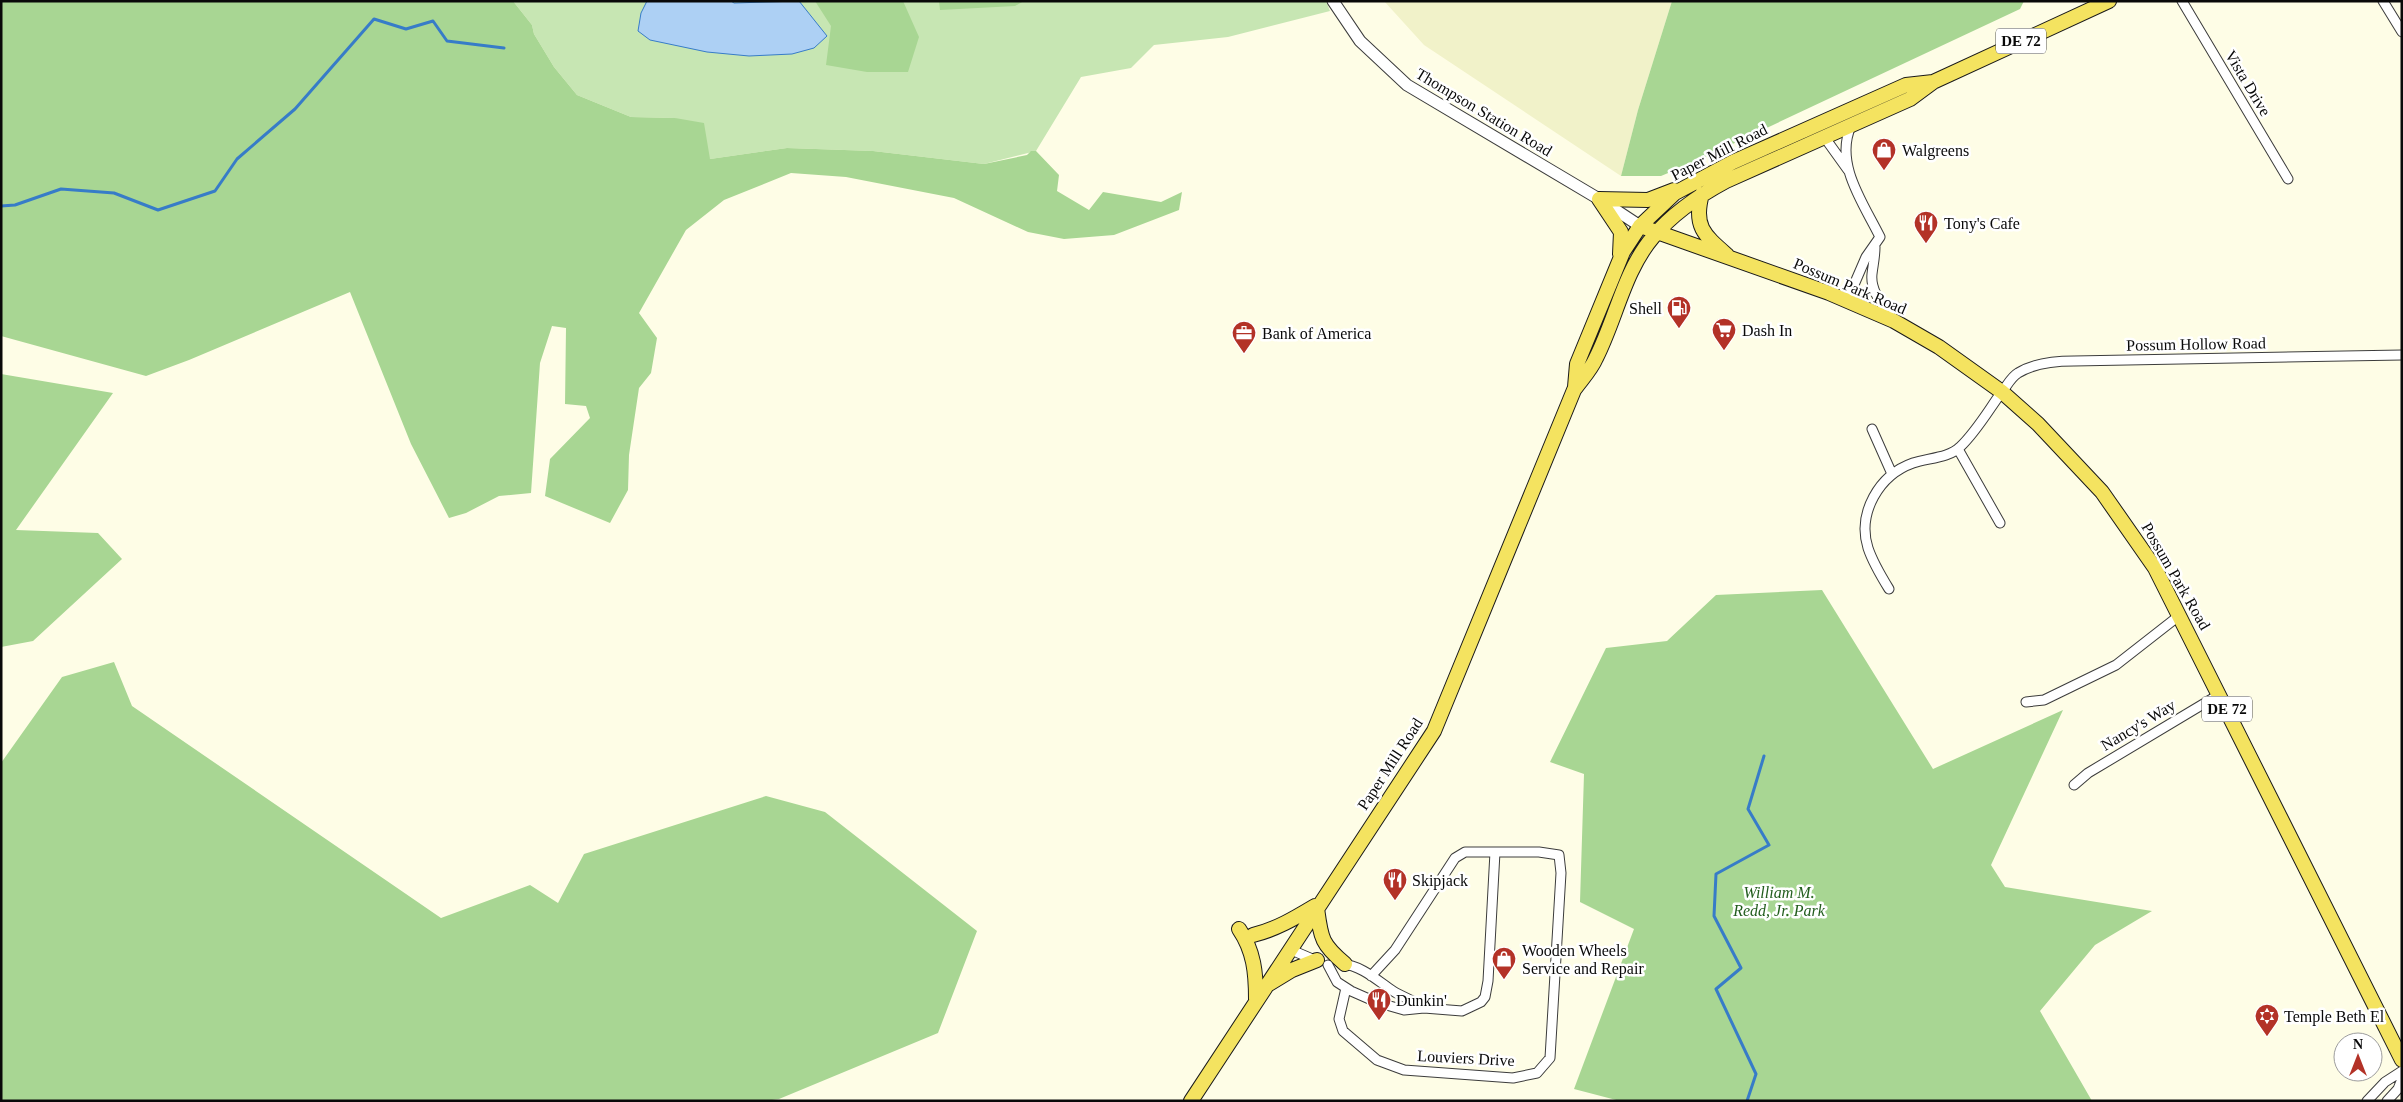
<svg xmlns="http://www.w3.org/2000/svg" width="2403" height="1102" viewBox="0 0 2403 1102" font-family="Georgia,serif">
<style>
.farmland{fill:#f1f2c9}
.green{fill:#c7e6b3}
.forest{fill:#a8d693}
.water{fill:#add0f4;stroke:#377cc8}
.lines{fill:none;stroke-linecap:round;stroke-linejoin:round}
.stream{stroke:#377cc8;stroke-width:3}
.minor-casing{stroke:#3c3c3c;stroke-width:11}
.tertiary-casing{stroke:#3c3c3c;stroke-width:13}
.primary-casing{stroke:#1a1a1a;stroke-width:16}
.minor{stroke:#fff;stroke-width:9}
.tertiary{stroke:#fff;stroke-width:11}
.primary{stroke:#f4e360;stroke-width:14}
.labels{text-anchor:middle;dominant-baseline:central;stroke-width:5;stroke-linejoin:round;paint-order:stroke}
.shield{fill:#fff;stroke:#535353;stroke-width:1}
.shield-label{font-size:15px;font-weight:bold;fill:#090909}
.street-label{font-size:16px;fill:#090909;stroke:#fff}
.poi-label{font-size:16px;fill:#090909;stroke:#fff;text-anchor:start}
.park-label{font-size:16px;font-style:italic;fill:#225d1d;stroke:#fff}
</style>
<rect width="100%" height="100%" fill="#fefde6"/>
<path class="farmland" d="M1384,1h288l-34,109 -17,66 -197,-131z"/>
<path class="green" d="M513,1h813l4,10 -102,26 -74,8 -23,23 -50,9 -45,74 -52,13 -111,-13 -86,-3 -77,11 -35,-41 -44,-1 -54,-22 -23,-28 -20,-33 -2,-9z"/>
<path class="forest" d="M1,1h512l19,24 2,9 20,33 23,28 54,22 44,1 29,5 6,36 77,-11 86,3 111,13 43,-9 4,-4h5l23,24 -2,16 32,19 14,-18 58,10 21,-10 -3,18 -65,25 -50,4 -36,-7 -74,-34 -108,-21 -55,-4 -67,27 -38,30 -47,83 18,25 -6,35 -12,15 -10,67 -1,35 -18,33 -65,-27 5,-37 40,-41 -4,-12 -21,-2 1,-76 -14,-2 -12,37 -9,130 -32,3 -33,17 -17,5 -38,-74 -61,-152 -161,68 -43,16 -145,-40z
M815,1h88l16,36 -11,35h-41l-41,-7 5,-39z
M939,1h85l-9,5 -75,4z
M1672,1h352l-4,8 -328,154 -31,13h-40l17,-66z
M1,374l112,19 -97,137 82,3 24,26 -89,82 -32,6z
M1822,590l111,179 130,-59 -72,155 14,22 147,24 -57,34 -55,66 52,90h-472l-46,-12 60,-160 -54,-27 4,-128 -34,-12 56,-114 61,-7 49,-46z
M114,662l18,44 309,212 89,-33 28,18 26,-49 182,-58 59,16 152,119 -39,102 -159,66 -14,2h-764v-338l61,-86z"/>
<path class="water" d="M647,1h84l3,2 65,-2 28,35 -13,12 -22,6 -43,2 -42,-4 -57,-12 -12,-9 3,-18z"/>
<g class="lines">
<path class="stream" d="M1,206l14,-1 46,-16 53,4 44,17 57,-19 22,-32 58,-50 79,-90 32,10 27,-8 14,20 57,7
M1747,1101l9,-27 -40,-85 25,-21 -27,-52 2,-42 53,-29 -21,-36 16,-53"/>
<defs>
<path id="minor" d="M2182,1l106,178
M2383,1l19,31
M1825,138l23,32
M1875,247c0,10 -2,18 -3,27 -2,18 12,32 21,46
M1847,301l19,-44 14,-20c-16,-33 -46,-73 -29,-111
M1872,429l20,45
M1958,449l42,74
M1889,589c-8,-13 -16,-26 -21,-41 -11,-35 11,-73 45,-85 14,-5 36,-5 47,-16 16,-15 28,-36 41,-54 6,-7 10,-16 17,-20 16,-10 38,-12 56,-12l328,-6
M2026,702l18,-2 72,-35 64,-50
M2074,785l14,-12 132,-79
M1289,949l28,12
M1342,964c19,1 36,17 51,27 11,7 21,9 31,17
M1328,965l9,17 14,9 25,11 28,8 20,-2 38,3 19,-9 4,-5 3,-16 7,-129
M1346,988l-7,31 4,12 34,29 27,10 109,8 24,-5 13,-15 11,-185 -2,-18 -20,-3h-74l-10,6 -60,92 -24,26
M2367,1101l18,-19 17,-11
M2387,1101l11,-12 4,-10"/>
<path id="tertiary" d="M1333,1l27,40 47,44 192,114 41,27"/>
<path id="primary" d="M1702,194c-9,32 2,41 25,61
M1599,199l49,1 26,-10
M1599,199l22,33 -1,22
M1640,226l189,67 65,28 45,26 63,45 36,32 64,68 53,76 247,492
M1575,387l2,-23 46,-112 17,-26 35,-33 58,-31 173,-77 27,-3
M1317,908c4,30 4,36 28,56
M1239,929c15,22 17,44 17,70
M1253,935c24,-6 42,-17 62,-29
M1269,984l23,-14 25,-10
M1191,1101l243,-370 140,-341c7,-10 17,-20 22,-32 20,-39 28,-87 57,-121 20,-24 45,-41 73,-56l184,-82 23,-17 176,-81"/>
</defs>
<use href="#minor" class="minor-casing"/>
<use href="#tertiary" class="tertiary-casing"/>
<use href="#primary" class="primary-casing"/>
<use href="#minor" class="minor"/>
<use href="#tertiary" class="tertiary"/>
<use href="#primary" class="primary"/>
</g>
<defs>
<symbol id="shop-pin" viewBox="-11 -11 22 30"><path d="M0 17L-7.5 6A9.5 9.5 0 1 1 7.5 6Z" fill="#b33227" stroke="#fff"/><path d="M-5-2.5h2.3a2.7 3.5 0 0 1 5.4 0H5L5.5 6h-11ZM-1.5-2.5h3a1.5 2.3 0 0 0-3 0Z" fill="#fff"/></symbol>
<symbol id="restaurant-pin" viewBox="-11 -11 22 30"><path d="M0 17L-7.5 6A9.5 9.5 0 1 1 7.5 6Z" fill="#b33227" stroke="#fff"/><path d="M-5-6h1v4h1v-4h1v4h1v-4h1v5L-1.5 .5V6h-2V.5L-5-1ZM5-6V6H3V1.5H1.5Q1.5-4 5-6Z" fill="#fff"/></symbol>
<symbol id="fuel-pin" viewBox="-11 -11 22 30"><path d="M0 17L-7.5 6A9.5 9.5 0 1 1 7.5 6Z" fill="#b33227" stroke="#fff"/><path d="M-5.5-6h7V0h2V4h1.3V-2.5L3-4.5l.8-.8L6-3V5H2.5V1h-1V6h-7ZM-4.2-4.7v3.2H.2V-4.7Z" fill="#fff"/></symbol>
<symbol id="supermarket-pin" viewBox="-11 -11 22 30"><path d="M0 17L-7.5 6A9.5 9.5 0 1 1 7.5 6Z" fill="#b33227" stroke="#fff"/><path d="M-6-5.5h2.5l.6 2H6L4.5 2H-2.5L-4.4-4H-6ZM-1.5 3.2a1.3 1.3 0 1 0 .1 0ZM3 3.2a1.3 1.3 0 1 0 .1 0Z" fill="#fff"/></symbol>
<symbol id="office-pin" viewBox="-11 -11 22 30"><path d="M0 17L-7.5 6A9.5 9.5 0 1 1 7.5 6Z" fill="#b33227" stroke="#fff"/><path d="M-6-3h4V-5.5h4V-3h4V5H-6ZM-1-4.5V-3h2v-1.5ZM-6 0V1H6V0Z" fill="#fff"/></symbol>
<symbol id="synagogue-pin" viewBox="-11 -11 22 30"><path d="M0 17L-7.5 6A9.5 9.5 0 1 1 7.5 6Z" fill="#b33227" stroke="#fff"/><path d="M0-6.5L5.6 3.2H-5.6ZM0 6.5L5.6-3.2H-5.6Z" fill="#fff"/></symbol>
</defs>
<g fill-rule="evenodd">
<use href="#shop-pin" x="1870" y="136" width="28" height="38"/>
<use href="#restaurant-pin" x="1912" y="209" width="28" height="38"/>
<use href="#fuel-pin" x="1665" y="294" width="28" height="38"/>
<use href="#supermarket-pin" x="1710" y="316" width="28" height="38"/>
<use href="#office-pin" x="1230" y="319" width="28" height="38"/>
<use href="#restaurant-pin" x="1381" y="866" width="28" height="38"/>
<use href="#shop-pin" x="1490" y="945" width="28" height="38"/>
<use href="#restaurant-pin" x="1365" y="986" width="28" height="38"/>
<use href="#synagogue-pin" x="2253" y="1002" width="28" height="38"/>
</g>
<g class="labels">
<g class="shield">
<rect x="1996" y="28.5" width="50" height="25" rx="4"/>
<rect x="2202" y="696.5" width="50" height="25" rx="4"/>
</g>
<g class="shield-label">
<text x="2021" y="41">DE 72</text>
<text x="2227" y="709">DE 72</text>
</g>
<g class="street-label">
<text transform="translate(2248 83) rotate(59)">Vista Drive</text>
<text transform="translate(1484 112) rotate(31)">Thompson Station Road</text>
<text transform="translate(1719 152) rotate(-27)">Paper Mill Road</text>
<text transform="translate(1850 286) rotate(23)">Possum Park Road</text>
<text transform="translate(2196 344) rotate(-1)">Possum Hollow Road</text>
<text transform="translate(2176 576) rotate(60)">Possum Park Road</text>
<text transform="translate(2138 725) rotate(-31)">Nancy's Way</text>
<text transform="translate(1390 764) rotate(-57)">Paper Mill Road</text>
<text transform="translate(1466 1058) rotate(3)">Louviers Drive</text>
</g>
<g class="poi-label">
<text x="1902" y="150">Walgreens</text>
<text x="1944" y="223">Tony's Cafe</text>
<text x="1662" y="308" text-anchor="end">Shell</text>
<text x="1742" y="330">Dash In</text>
<text x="1262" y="333">Bank of America</text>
<text x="1412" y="880">Skipjack</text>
<text x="1522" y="950">Wooden Wheels<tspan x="1522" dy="18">Service and Repair</tspan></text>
<text x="1396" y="1000">Dunkin'</text>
<text x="2284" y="1016">Temple Beth El</text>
</g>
<g class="park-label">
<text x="1779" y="892">William M.<tspan x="1779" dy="18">Redd, Jr. Park</tspan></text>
</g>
</g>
<rect width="2403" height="1102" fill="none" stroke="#090909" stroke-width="5"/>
<g transform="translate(2358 1057)"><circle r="24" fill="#ffffff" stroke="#9d9d9d"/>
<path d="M0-4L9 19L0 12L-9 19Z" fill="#b33227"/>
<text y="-8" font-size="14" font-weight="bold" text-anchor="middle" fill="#090909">N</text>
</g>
</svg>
